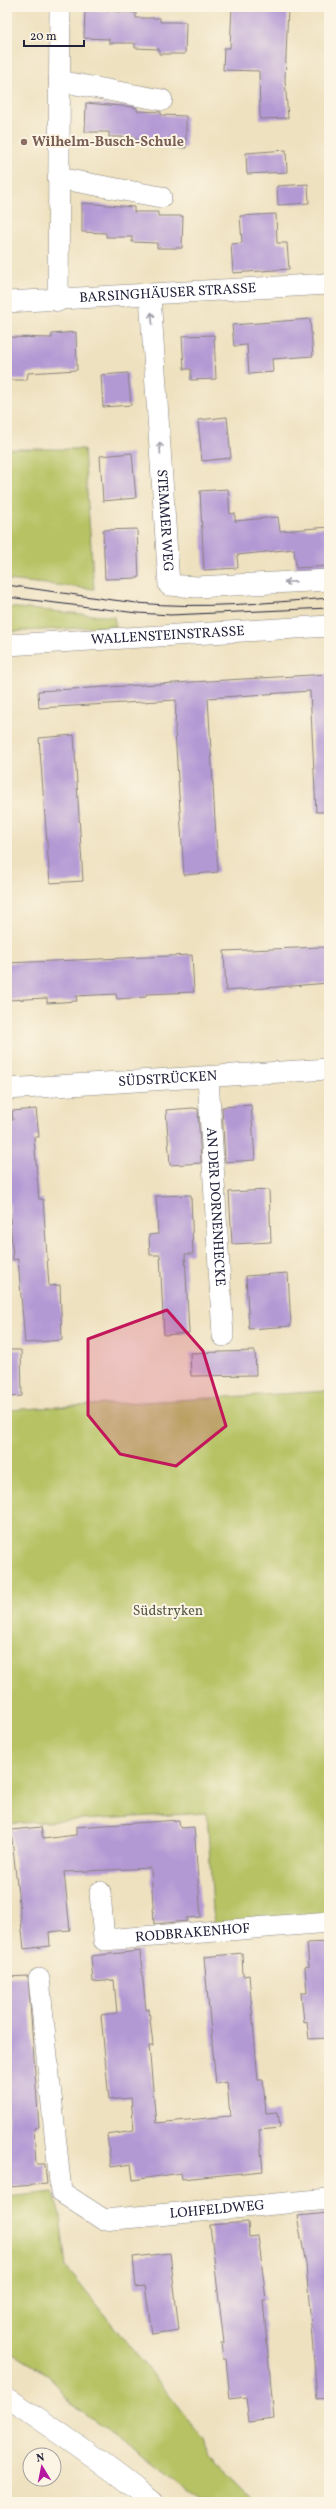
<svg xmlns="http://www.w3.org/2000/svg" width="336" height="2509" viewBox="0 0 336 2509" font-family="Vollkorn,serif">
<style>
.green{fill:#b6c264;stroke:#6c7250}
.building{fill:#b399d4}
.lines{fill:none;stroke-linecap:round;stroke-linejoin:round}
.minor-casing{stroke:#88827d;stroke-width:22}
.minor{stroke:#fff;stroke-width:21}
.tram{stroke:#22223b;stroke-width:1}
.oneway{stroke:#9c9ca7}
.marked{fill:#c2185b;fill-opacity:0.2;stroke:#c2185b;stroke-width:3;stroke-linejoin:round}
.education-dot{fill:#8d6e63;stroke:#fcf5e5;stroke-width:1.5}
.labels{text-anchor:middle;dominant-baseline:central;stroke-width:4;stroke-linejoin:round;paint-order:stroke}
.education-label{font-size:14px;font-weight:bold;fill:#785e54;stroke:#fcf5e5;text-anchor:start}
.street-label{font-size:14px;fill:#22223b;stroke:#fcf5e5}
.park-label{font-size:14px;fill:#565a49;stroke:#fcf5e5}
</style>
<rect width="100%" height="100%" fill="#fcf5e5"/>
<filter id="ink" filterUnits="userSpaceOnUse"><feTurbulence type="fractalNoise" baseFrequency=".025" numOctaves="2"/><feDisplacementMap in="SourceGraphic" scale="8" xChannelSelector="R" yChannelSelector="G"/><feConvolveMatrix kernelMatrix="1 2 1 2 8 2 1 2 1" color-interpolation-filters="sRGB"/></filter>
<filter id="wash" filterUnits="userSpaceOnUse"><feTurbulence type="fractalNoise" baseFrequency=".012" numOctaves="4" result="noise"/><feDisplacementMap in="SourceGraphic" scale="16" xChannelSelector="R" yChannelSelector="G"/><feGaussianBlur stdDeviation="0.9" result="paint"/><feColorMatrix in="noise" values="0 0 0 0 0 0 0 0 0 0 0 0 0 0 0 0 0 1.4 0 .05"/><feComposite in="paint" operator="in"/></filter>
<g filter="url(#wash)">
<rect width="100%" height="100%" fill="#eee1bf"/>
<path class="green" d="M7,449h77l10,140 -87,-9z
M7,607l107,10 2,9 -109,6z
M329,1391v525l-115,11 -7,-114 -200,11v-414z
M53,2192l6,15 7,60 138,172 5,17 47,46h-57l-65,-52 -63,-46 -22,-29 -42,-25v-153z"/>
<g id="blocks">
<path class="building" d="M232,7h56l-3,73 3,38 -28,1 -1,-48 -36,-1 1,-22h6z
M85,9l51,4v5h24v4h26l-1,32h-26v-5l-24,-1v-5h-26v-4l-25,-1z
M86,103l47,4 4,1v3l24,1v3l25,1v32l-26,-1v-4l-24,-1v-5h-27v-5h-24z
M286,150l1,22 -40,2 -1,-21z
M308,184l1,19 -31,2 -1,-19z
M82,203l52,4v5h24v4h25l-1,32h-25v-5l-25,-1v-5h-26v-4l-24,-1z
M276,214l1,29h10l2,26 -56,4 -2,-29 11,-1 -2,-27z
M310,319l3,37 -41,3 1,13 -24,2 -2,-29 -13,1 -2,-21z
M76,332l1,38 -49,3 -1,7h-20v-43l45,1v-4z
M214,335l2,44 -25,1v-11h-7l-2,-33z
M128,373l3,32 -28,2 -2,-32z
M227,417l4,41 -29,3 -4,-41z
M132,453l4,45 -33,3 -3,-45z
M228,489l2,25 5,-1v8l43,-4 2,14 49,-4v39l-33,2 -2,-19 -57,6 1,13 -34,2 -4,-79z
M137,529l2,49 -34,1 -2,-49z
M329,674v138h-13l-6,-121 -102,7 10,174 -34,3 -9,-144 1,-31 -137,8 -1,-17z
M74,735l9,146 -33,2 -11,-145z
M321,947l8,1v35l-103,8 -2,-40z
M192,955l2,37 -48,2v3l-29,2 -1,-5 -40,2 1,5 -30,2v-5l-40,2v-37z
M251,1105l4,55 -30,2 -3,-55z
M193,1108l5,1 3,54 -31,2 -4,-55z
M36,1109l3,28h-5l5,62h4l6,87 11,-1 2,55 -37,3 -7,-84 -5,1 -6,-86v-54h6l-1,-9z
M269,1190l2,52 -39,2 -3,-52z
M191,1195l2,59h-8l4,79 -25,2 -4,-80h-10l-1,-20 9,-1 -2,-38z
M288,1273l3,53 -42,3 -3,-53z
M7,1350h14l1,46 -15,1z
M255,1351l1,24 -65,1 -1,-23z
M179,1820l1,8 14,-1 7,90 -15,1 1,3 -33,3 -3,-56 -87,4 6,58 -21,2 1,14 -26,3 -13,-119 30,-3 2,12 33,-4v-8z
M329,1942v96l-20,1 -2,-18 -3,1 -3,-29h6l-2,-26 4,-1 -2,-23z
M140,1951l6,59 3,-1 4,37h-4l7,77 74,-7 -3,-34 -11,2 -12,-127 38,-4 1,23 6,-1 9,105h5l3,33 12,-1 2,16 -21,2 4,41 -81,8 -1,-6 -48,7 -2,-16 -20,3 -4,-32 27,-4 -3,-33 -22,2 -8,-85 16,-2 -3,-33 -21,2 -2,-26z
M28,1976l11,151 -5,1 2,36h9l2,20 -39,3 -1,-210z
M329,2213v185l-12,1 -11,-135 -9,-48z
M248,2222l1,15 9,-1 5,38 3,26h-3l11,119 -25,3 -3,-25 -16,2 -4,-40h-3l-2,-16h3l-14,-118z
M170,2253l9,77 -27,4 -7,-48 -9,1 -3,-30z"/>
</g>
</g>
<g filter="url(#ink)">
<use href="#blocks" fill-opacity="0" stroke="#88827d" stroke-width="1"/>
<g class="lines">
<defs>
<g id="minor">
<path d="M59,81l103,19"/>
<path d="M58,178l103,19"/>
<path id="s1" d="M150,295l19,290 28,2 132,-7"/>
<path d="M58,301l2,-294"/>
<path id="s2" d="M7,302l322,-18"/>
<path id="s3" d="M7,645l322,-19"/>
<path id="s4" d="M208,1077l15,259"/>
<path id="s5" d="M7,1089l322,-20"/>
<path id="s6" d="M100,1892l4,48 225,-18"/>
<path id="s7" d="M39,1979l22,213 43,28 225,-21"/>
<path d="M7,2398c51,32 99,67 146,104"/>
</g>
</defs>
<use href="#minor" class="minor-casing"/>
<use href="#minor" class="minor"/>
<path class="tram" d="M7,585c43,6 87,13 130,18 63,6 129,0 192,-5
M7,597l130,16 34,2 158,-7"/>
</g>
<defs><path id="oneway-shaft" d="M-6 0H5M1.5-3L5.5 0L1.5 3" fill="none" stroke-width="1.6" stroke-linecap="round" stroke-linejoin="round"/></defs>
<g class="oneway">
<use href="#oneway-shaft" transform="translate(152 318) rotate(-94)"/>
<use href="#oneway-shaft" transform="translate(160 448) rotate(-94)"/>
<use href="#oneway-shaft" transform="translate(290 582) rotate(177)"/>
</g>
</g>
<path class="marked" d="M167,1310l36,41 23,75 -50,40 -56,-12 -32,-39v-76z"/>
<circle class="education-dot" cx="24" cy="142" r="4"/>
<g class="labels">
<g class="education-label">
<text x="32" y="142">Wilhelm-Busch-Schule</text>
</g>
<g class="street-label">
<text stroke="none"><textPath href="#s2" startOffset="161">BARSINGHÄUSER STRASSE</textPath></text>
<text stroke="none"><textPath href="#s1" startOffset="226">STEMMER WEG</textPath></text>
<text stroke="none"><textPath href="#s3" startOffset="161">WALLENSTEINSTRASSE</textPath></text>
<text stroke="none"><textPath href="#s5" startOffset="161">SÜDSTRÜCKEN</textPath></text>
<text stroke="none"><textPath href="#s4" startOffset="130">AN DER DORNENHECKE</textPath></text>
<text stroke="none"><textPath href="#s6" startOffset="137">RODBRAKENHOF</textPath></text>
<text stroke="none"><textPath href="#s7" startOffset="379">LOHFELDWEG</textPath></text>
</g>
<g class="park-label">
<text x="168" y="1611">Südstryken</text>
</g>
</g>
<rect width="336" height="2509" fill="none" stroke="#fcf5e5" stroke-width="24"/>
<g transform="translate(42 2467) rotate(350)"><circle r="19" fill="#fcf5e5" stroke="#a5a1a1"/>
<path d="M0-3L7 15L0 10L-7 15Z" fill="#b5179e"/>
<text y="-6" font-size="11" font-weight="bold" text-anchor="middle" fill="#22223b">N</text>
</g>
<path d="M24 40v6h60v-6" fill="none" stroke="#22223b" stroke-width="2"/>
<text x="30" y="40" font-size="12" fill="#22223b" stroke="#fcf5e5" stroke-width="3" paint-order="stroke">20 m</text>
</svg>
